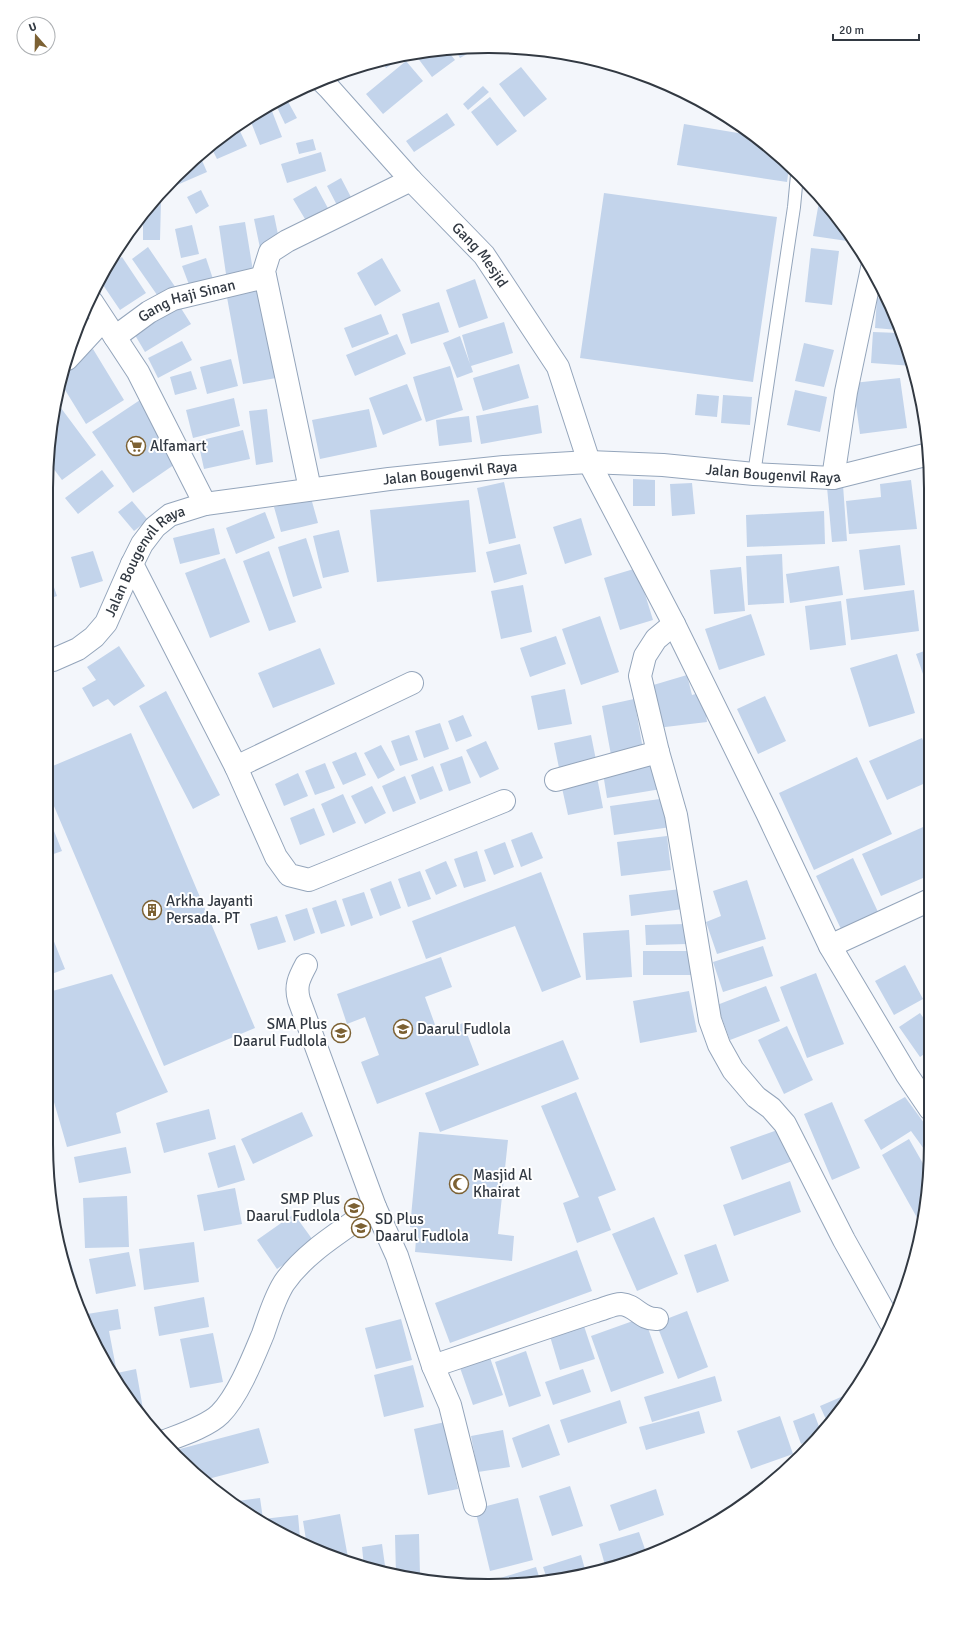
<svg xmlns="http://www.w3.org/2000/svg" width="977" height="1632" viewBox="0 0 977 1632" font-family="Signika,sans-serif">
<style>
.building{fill:#c3d4eb}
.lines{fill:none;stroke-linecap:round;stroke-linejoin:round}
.lane-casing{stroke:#94a5bb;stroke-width:14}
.street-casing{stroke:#94a5bb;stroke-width:24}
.lane{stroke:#fff;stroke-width:12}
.street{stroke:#fff;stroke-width:22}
.labels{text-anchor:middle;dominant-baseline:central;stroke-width:4;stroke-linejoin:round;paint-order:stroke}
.street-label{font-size:15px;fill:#323942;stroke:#fff}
.poi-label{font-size:15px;fill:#323942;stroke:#fff;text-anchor:start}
.rim{fill:none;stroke:#323942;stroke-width:2}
</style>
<rect width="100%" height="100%" fill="#f3f6fb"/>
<path class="building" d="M479,47l-19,11 -5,-9 15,-1z
M447,50l8,10 -23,17 -18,-24z
M402,54h5l-21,14 -5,-7z
M406,61l17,20 -40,33 -17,-20z
M521,67l26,32 -23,18 -25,-33z
M483,86l6,6 -21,18 -5,-6z
M490,97l27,34 -20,15 -26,-34z
M286,98l11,20 -12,6 -10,-21z
M270,106l12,31 -22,8 -11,-28z
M447,113l8,12 -41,27 -8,-11z
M684,124l66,11 39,33 -2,14 -110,-17z
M237,125l10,21 -30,13 -6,-12z
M313,139l3,11 -17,4 -3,-11z
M321,152l5,19 -39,12 -6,-19z
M200,156l7,16 -37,16 -2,-3 8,-10z
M341,178l12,23 -14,8 -12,-23z
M316,186l14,26 -22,12 -15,-25z
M201,190l8,16 -13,8 -9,-17z
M604,193l173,24 -24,165 -173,-24z
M820,196l1,1 33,45 -41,-6z
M155,201h6l-1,39h-17v-24z
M274,215l6,29 -20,4 -6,-29z
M245,222l9,55 -27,4 -8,-55z
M192,225l7,29 -18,4 -6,-29z
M148,247l30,44 -16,11 -30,-43z
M811,248l28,3 -7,54 -27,-3z
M122,257l24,36 -26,17 -19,-28 9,-17z
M206,258l8,24 -23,8 -9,-24z
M382,258l19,33 -26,15 -18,-33z
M475,279l13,39 -29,10 -13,-38z
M258,286l18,92 -33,6 -17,-92z
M877,298l8,1 13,31 -23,-2z
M177,302l14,22 -46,28 -13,-22z
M439,302l10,30 -38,12 -9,-30z
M381,314l8,20 -37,14 -8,-20z
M504,322l9,31 -42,13 2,6 -16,6 -14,-35 17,-7 10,28 -8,-29z
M873,332l26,1 14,33 -42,-3z
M397,334l9,20 -51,22 -9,-21z
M182,341l10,19 -34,18 -10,-20z
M804,343l30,7 -10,37 -29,-6z
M93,349l31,51 -38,24 -24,-39 3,-18z
M231,359l7,27 -31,8 -7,-27z
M519,364l10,34 -46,13 -10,-33z
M450,366l13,44 -37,12 -13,-45z
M191,371l6,18 -22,6 -5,-18z
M900,378l7,50 -47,6 -7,-51z
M407,384l15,36 -39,15 -14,-37z
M795,390l32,7 -7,35 -33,-7z
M697,394l22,2 -2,21 -22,-2z
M723,395l29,2 -2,28 -29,-2z
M234,398l6,28 -47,12 -7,-28z
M140,400l41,60 -48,33 -41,-61z
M58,404l38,51 -34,25 -15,-20z
M538,405l4,28 -61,11 -5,-28z
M267,409l6,53 -17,3 -7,-54z
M369,409l8,38 -57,12 -8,-39z
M469,416l3,26 -33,4 -3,-26z
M243,430l7,29 -46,10 -6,-28z
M102,470l12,16 -36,28 -13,-16z
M633,479l22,1v26h-22z
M911,480l6,49 -68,5 -3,-33 35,-4 -1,-13z
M504,482l12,56 -27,6 -12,-56z
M692,483l3,31 -23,2 -2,-32z
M843,485l4,56 -15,1 -5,-55z
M311,498l7,25 -37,9 -7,-25z
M469,500l7,72 -99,10 -7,-72z
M132,501l16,19 -14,11 -16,-19z
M824,511l1,33 -78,3 -1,-32z
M265,512l10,26 -39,16 -10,-26z
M581,518l11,37 -27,9 -12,-37z
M214,528l6,26 -40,10 -7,-26z
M339,530l10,42 -26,6 -10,-42z
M306,538l16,50 -29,9 -15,-50z
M520,544l7,30 -33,9 -8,-31z
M900,545l5,40 -41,5 -5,-40z
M93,551l10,30 -23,7 -9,-31z
M269,551l27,71 -27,9 -26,-70z
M782,554l2,49 -36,2 -2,-49z
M225,558l25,64 -40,16 -25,-65z
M839,566l4,29 -53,8 -4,-29z
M47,567l10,29 -9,3z
M741,567l4,44 -31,3 -4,-44z
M637,568l16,52 -33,10 -16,-52z
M523,585l9,47 -31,7 -10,-48z
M914,590l5,41 -68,9 -5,-41z
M841,601l5,44 -36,5 -5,-44z
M751,614l14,41 -46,15 -14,-41z
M600,616l19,56 -38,13 -19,-56z
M556,636l10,28 -36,13 -10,-29z
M119,646l26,40 -31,20 -6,-7 -15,8 -11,-19 14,-8 -9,-13z
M320,648l15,36 -62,24 -15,-35z
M930,649v45l-14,-40z
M897,654l18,59 -46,14 -19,-59z
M687,675l5,20 11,-3 4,30 -50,6 -7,-42z
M565,689l7,35 -34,6 -7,-34z
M166,691l54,104 -27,14 -54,-103z
M765,696l21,45 -28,13 -21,-45z
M634,699l9,50 -32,6 -9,-49z
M463,715l9,21 -16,6 -8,-21z
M440,723l9,26 -25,9 -9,-27z
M131,733l124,295 -91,38 -116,-274v-24z
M409,735l9,25 -18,6 -9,-25z
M591,735l6,30 -37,8 -6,-30z
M922,738l8,20v23l-43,19 -18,-39z
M486,741l13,28 -19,9 -14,-28z
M381,745l14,25 -17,9 -14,-26z
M356,752l10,23 -23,10 -11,-23z
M462,756l9,27 -22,8 -9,-27z
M857,757l35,77 -78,36 -35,-77z
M656,758l5,31 -54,9 -5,-31z
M325,763l10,25 -20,7 -10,-24z
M433,766l10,25 -23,9 -9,-25z
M596,772l7,36 -35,7 -8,-36z
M298,773l10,23 -24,10 -9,-22z
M405,776l11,27 -23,9 -11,-26z
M372,786l14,27 -21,11 -14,-28z
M343,794l13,29 -23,10 -12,-29z
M667,798l4,29 -57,8 -4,-29z
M314,808l11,27 -25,10 -10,-27z
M48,816l14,35 -14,5z
M930,824v51l-49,21 -19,-42z
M532,832l11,26 -22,9 -10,-27z
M667,836l4,34 -50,6 -4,-34z
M505,842l9,25 -20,8 -10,-25z
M477,851l9,30 -22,7 -10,-29z
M853,858l25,54 -37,17 -25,-53z
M446,861l11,25 -21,9 -11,-25z
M420,871l11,28 -23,8 -10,-28z
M541,872l40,105 -39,15 -27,-66 -89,33 -14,-38z
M747,880l19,59 -49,15 -11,-32 15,-6 -8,-25z
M391,881l10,27 -21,8 -10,-27z
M681,889l2,20 -52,7 -2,-21z
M364,892l9,26 -22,8 -9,-27z
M336,900l9,26 -24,8 -9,-26z
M307,908l8,25 -21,8 -9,-26z
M277,916l9,26 -28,8 -8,-26z
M687,924l1,20 -42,1 -1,-20z
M49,929l16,40 -16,6z
M629,930l3,47 -46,3 -3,-47z
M763,946l10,30 -50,16 -10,-30z
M643,951h49l-1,24h-48z
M441,957l11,30 -27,10 13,36 25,-10 16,42 -102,39 -16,-42 18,-7 -14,-38 -18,7 -10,-30z
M905,965l18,34 -29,16 -19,-34z
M816,973l28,71 -37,14 -27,-71z
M112,974l56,118 -52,21 5,20 -54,14 -18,-62v-93z
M766,986l14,35 -50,19 -13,-35z
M689,991l8,41 -57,11 -7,-42z
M920,1013l10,14v23l-10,7 -21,-30z
M787,1026l26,54 -29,14 -26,-54z
M563,1040l16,39 -139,53 -15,-39z
M930,1062v13l-6,-8z
M576,1092l40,98 -18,7 13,33 -34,13 -14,-40 16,-6 -38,-91z
M905,1097l25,34v24l-1,1 -18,-25 -30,19 -17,-30z
M832,1102l28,66 -28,12 -28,-66z
M209,1109l7,30 -52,14 -8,-30z
M302,1112l11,24 -60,28 -12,-25z
M783,1128l12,32 -53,20 -12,-33z
M419,1132l89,8 -10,94 16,2 -2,25 -97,-9 2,-24 -7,-1z
M909,1139l20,35 1,-1 -10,50 -38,-68z
M235,1145l10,35 -27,8 -10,-35z
M126,1147l5,26 -52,10 -5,-26z
M790,1181l11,31 -67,24 -11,-31z
M235,1188l7,36 -38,7 -7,-36z
M127,1196l2,51 -44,1 -2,-50z
M294,1214l21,29 -38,26 -20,-29z
M654,1217l24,57 -41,17 -25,-57z
M58,1223l19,59 -8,2 -14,-60z
M194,1242l5,40 -55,8 -5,-41z
M716,1244l13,37 -32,12 -13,-38z
M577,1250l15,41 -142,52 -15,-40z
M129,1252l7,34 -40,8 -7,-35z
M204,1297l5,30 -50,9 -5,-29z
M118,1309l3,20 -12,2 8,42 19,-4 7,40 -7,1 -44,-71 -11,-24z
M687,1311l21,56 -30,12 -22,-56z
M644,1317l20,56 -53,19 -20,-56z
M401,1319l11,41 -36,9 -11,-41z
M583,1323l12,36 -35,11 -11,-37z
M213,1333l10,49 -33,6 -10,-49z
M526,1351l15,45 -32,11 -14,-45z
M488,1352l15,43 -30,10 -15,-43z
M413,1365l11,42 -40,10 -10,-42z
M583,1369l8,23 -38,13 -8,-23z
M715,1376l7,25 -70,21 -8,-25z
M855,1391l-6,7 -21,26 -8,-18z
M620,1400l7,23 -59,20 -8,-23z
M699,1411l6,22 -59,17 -7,-23z
M814,1413l7,19 -5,6 -15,6 -8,-23z
M780,1416l13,38 -42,15 -14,-38z
M445,1422l13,67 -30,6 -14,-66z
M549,1424l11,31 -38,13 -10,-30z
M259,1428l10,35 -65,17 -27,-28 -1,-2z
M503,1430l7,37 -32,5 -7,-36z
M570,1486l13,40 -31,10 -13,-40z
M656,1489l8,26 -45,16 -9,-26z
M260,1498l3,21 35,-4 2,23 -10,1 -60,-37z
M518,1498l15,62 -43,11 -15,-62z
M340,1514l9,49 -42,-17 -4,-25z
M639,1532l7,20 -41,13 -6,-21z
M419,1534l1,41 -24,1 -1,-41z
M382,1544l4,29 -22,-6 -2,-20z
M581,1555l5,18 -38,9 -5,-15z
M536,1567l5,16 -45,2 -2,-5z"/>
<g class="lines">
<defs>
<path id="lane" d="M754,474l40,-267 3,-32"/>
<g id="street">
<path id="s1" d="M320,79l9,9 82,92 73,75 74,112 31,95 85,162 93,189 63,133 77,129 23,34"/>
<path d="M92,302l46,70 67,132"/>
<path id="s2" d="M115,337l34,-25 24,-13 92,-22"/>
<path d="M67,359l36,-39"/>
<path d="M833,478l13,-86 26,-124"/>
<path d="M310,489l-46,-218 6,-19 17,-11 124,-61"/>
<path d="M132,564l104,203 40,90 13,18 20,5 195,-79"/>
<path d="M674,624l-18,15 -11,17 -5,20 18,76 18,63 34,205 9,25 14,25 23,27 15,11 14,16 59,116 46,82"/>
<path id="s3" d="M48,661l5,-1 25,-11 16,-12 12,-14 26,-59 10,-20 13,-17 15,-12 35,-11 184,-25 115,-12 85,-5 74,3 91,9 79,4 96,-24"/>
<path d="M236,767l176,-84"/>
<path d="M556,780l102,-28"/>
<path d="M830,946l100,-46"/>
<path d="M306,965c-7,13 -11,21 -7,35l76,207 22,49 36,110"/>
<path d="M165,1441c16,-6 43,-15 55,-27 18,-18 33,-56 43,-80 6,-17 11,-35 21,-51 22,-32 60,-53 91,-76"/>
<path d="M475,1505l-25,-100 -17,-39 163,-55c8,-2 17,-7 25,-7 15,1 20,16 36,15"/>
</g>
</defs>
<use href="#lane" class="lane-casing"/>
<use href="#street" class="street-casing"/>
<use href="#lane" class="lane"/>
<use href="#street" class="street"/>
</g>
<defs>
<symbol id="supermarket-ring" viewBox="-11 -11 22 22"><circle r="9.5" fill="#fff" stroke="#7c6133" stroke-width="1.5"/><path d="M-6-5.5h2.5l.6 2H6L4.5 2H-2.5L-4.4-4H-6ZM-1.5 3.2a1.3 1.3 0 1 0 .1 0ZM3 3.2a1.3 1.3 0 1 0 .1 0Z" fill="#7c6133"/></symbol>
<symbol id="building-ring" viewBox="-11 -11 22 22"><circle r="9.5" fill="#fff" stroke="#7c6133" stroke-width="1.5"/><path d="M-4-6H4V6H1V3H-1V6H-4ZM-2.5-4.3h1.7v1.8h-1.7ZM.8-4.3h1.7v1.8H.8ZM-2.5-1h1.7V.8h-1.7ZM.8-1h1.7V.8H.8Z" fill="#7c6133"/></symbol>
<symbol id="school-ring" viewBox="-11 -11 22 22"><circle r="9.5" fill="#fff" stroke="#7c6133" stroke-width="1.5"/><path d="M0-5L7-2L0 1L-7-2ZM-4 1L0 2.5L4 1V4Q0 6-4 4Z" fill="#7c6133"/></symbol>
<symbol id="mosque-ring" viewBox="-11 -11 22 22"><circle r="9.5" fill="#fff" stroke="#7c6133" stroke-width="1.5"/><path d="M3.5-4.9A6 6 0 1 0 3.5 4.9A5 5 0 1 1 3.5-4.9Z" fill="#7c6133"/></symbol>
</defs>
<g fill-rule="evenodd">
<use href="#supermarket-ring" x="125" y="435" width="22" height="22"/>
<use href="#building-ring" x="141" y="899" width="22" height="22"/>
<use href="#school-ring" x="392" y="1018" width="22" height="22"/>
<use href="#school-ring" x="330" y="1022" width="22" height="22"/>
<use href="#mosque-ring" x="448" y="1173" width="22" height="22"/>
<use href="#school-ring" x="343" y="1197" width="22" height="22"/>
<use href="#school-ring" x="350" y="1217" width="22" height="22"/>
</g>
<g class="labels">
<g class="street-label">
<text stroke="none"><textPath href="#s1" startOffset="238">Gang Mesjid</textPath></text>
<text stroke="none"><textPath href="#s2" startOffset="82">Gang Haji Sinan</textPath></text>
<text stroke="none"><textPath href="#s3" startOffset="806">Jalan Bougenvil Raya</textPath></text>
<text stroke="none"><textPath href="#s3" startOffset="482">Jalan Bougenvil Raya</textPath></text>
<text stroke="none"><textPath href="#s3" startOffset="146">Jalan Bougenvil Raya</textPath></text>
</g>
<g class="poi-label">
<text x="150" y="446">Alfamart</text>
<text x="166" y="901">Arkha Jayanti<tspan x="166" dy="17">Persada. PT</tspan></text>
<text x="327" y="1024" text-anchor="end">SMA Plus<tspan x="327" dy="17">Daarul Fudlola</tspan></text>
<text x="417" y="1029">Daarul Fudlola</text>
<text x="473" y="1175">Masjid Al<tspan x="473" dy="17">Khairat</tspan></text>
<text x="340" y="1199" text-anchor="end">SMP Plus<tspan x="340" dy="17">Daarul Fudlola</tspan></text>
<text x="375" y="1219">SD Plus<tspan x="375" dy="17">Daarul Fudlola</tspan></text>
</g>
</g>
<path d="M0 0H977V1632H0ZM488 53H489A435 435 0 0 1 924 488V1144A435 435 0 0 1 489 1579H488A435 435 0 0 1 53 1144V488A435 435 0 0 1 488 53Z" fill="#fff" fill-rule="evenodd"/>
<path class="rim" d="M488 53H489A435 435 0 0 1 924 488V1144A435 435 0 0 1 489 1579H488A435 435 0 0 1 53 1144V488A435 435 0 0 1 488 53Z"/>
<g transform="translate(36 36) rotate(340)"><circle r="19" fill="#ffffff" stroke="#adb0b3"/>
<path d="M0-3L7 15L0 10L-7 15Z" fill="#7c6133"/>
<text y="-6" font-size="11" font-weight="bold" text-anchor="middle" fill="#323942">U</text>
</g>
<path d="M833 34v6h86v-6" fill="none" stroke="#323942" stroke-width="2"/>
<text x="839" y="34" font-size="12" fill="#323942" stroke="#ffffff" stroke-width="3" paint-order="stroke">20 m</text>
</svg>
